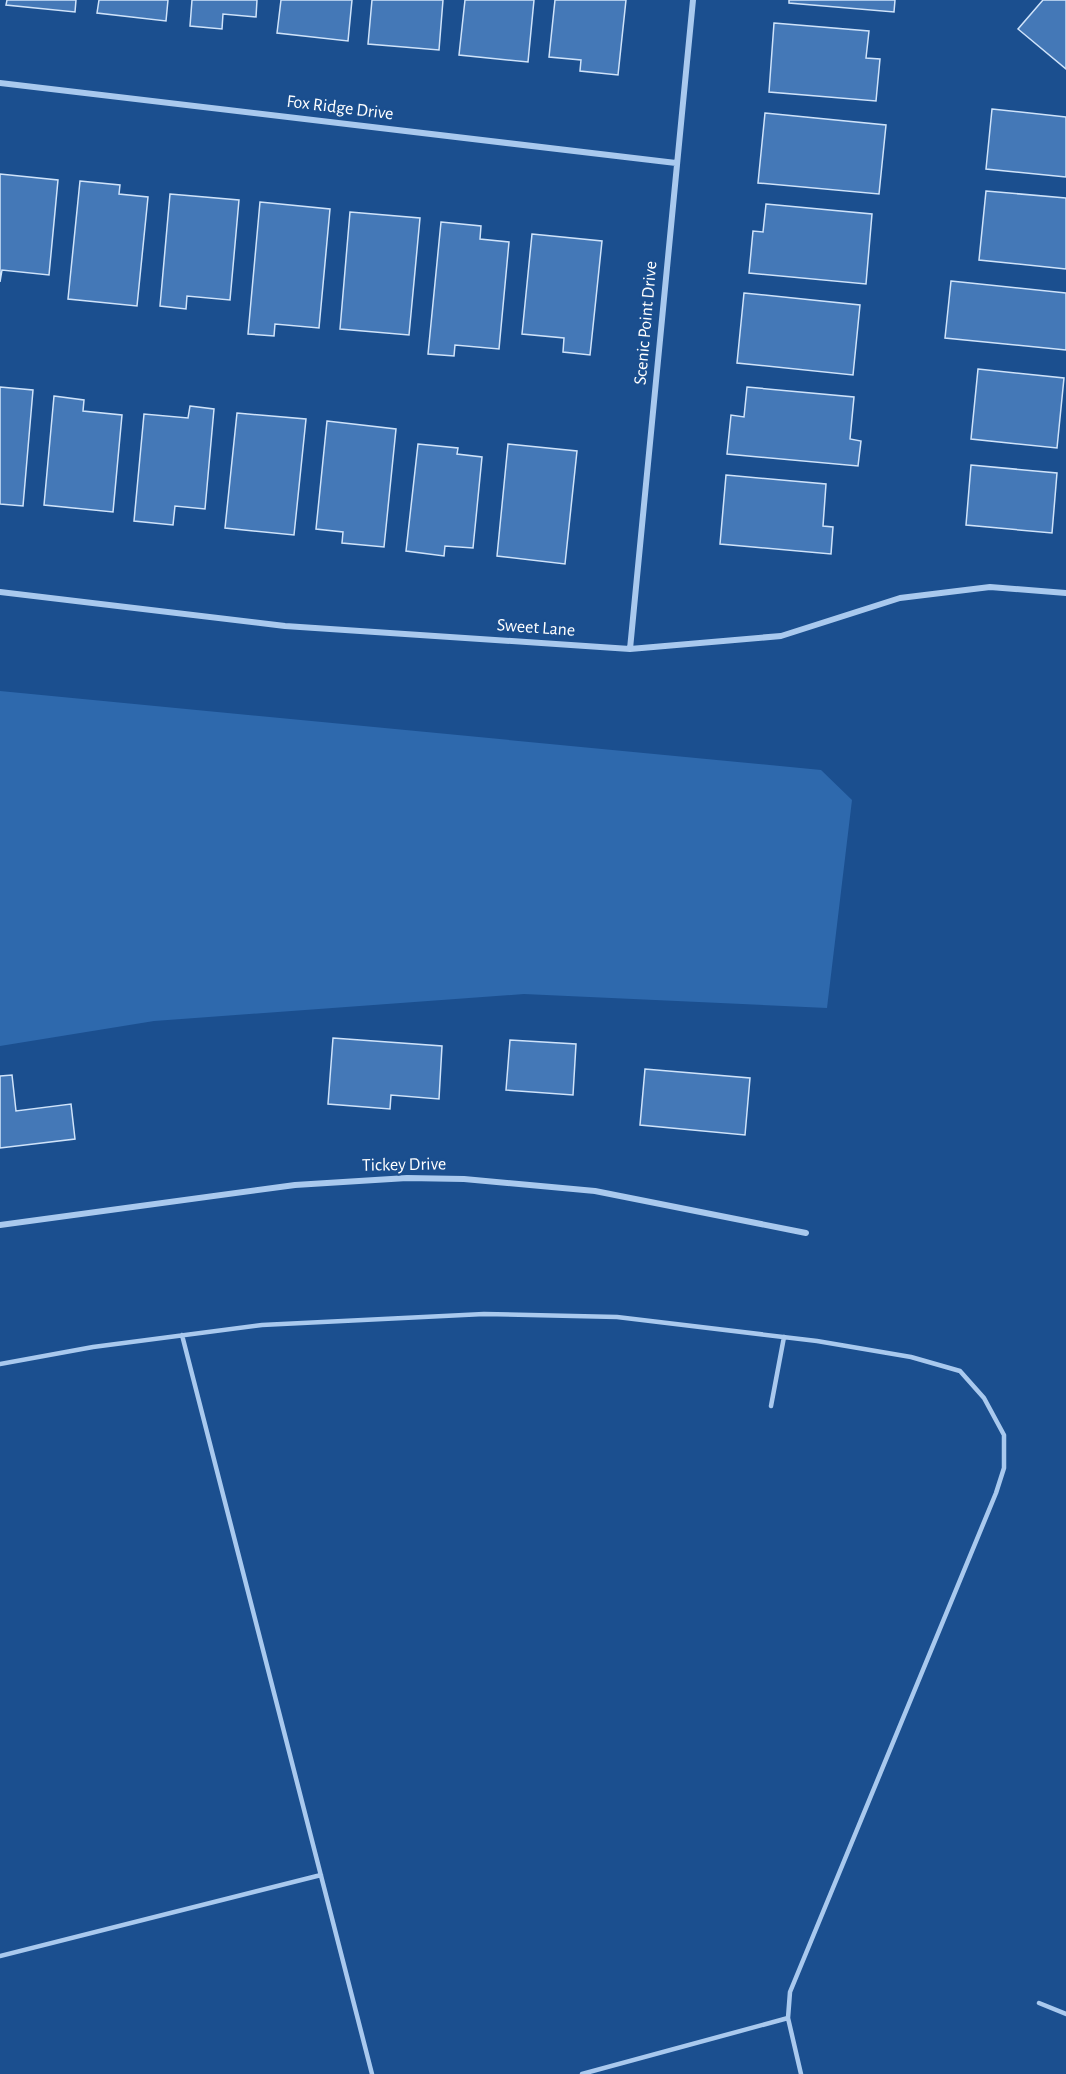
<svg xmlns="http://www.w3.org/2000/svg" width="1066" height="2074" viewBox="0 0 1066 2074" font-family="'Alegreya Sans',sans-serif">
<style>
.green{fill:#2e69ad}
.building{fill:#4478b7;stroke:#cfe3fa;stroke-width:1.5}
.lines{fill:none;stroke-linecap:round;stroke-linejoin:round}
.service{stroke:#a9c9ee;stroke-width:4.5}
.minor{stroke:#a9c9ee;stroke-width:6}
.labels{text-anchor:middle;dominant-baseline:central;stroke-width:4.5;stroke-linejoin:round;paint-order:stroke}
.street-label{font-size:18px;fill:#fff;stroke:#1b4f8f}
</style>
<rect width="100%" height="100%" fill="#1b4f8f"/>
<path class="green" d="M0,691l821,79 31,30 -25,208 -303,-14 -370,27 -154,25z"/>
<path class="building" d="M7,0h69l-1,12 -69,-7z
M99,0h69l-2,21 -69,-8z
M192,0h65l-1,17 -33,-3 -1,15 -32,-3z
M281,0h71l-4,41 -71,-8z
M372,0h71l-4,50 -71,-6z
M465,0h69l-6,62 -69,-7z
M555,0h71l-8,75 -38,-4 1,-11 -32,-3z
M789,0h106l-1,12 -105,-9z
M1043,0h23v69l-48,-40z
M774,23l95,8 -3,27 14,1 -4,42 -107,-9z
M992,109l74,8v60l-80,-8z
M765,113l121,12 -7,69 -121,-11z
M0,174l58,6 -9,95 -47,-5 -2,12z
M80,181l40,4 -1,9 29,3 -11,109 -69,-7z
M986,191l80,7v71l-87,-9z
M170,194l69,6 -9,100 -43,-4 -1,13 -26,-3z
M260,202l70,7 -11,119 -44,-4 -1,12 -26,-2z
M766,204l106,10 -6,70 -117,-11 4,-42 10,1z
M350,212l70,6 -11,117 -69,-6z
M441,222l40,4 -1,13 29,3 -10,107 -44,-4 -1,11 -26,-2z
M532,234l70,7 -12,114 -27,-3 1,-14 -42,-4z
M951,281l115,12v57l-121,-12z
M744,293l116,12 -7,70 -116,-12z
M978,369l86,9 -7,70 -86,-9z
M0,387l33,3 -10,116 -23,-2z
M747,387l107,10 -4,42 11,2 -3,25 -131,-12 4,-39 13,2z
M54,396l30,4 -1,11 39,4 -9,97 -69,-7z
M190,406l24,3 -9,100 -30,-3 -2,19 -39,-4 10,-107 44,4z
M237,413l69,6 -12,116 -69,-7z
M327,421l69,8 -12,118 -42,-4 1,-11 -27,-3z
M418,444l40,4 -1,6 25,3 -9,91 -28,-2 -1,10 -38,-5z
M508,444l69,7 -12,113 -68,-8z
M971,465l86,8 -5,60 -86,-8z
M726,475l100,9 -3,42 10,1 -2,27 -111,-10z
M333,1038l109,8 -3,53 -48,-4 -1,14 -62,-5z
M510,1040l66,4 -3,51 -67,-5z
M645,1069l105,9 -5,57 -105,-10z
M12,1075l4,36 55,-7 4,35 -75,9v-72z"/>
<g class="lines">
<path class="service" d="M182,1335l190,739
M0,1364l93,-17 169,-22 222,-11 133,3 200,24 94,16 49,14 24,27 20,37v33l-8,25 -206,499 -2,26
M771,1406l13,-69
M0,1956l321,-81
M1039,2003l27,11
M582,2074l206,-56 13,56"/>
<path class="minor" d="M0,83l676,80
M0,592l285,34 345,23 151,-13 119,-38 90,-11 76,6
M630,649l63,-649
M0,1225l295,-40 112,-7 57,1 131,12 211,42"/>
</g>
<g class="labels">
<g class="street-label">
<text transform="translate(340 108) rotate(7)">Fox Ridge Drive</text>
<text transform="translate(646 323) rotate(-85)">Scenic Point Drive</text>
<text transform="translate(536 628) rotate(4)">Sweet Lane</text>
<text transform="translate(404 1165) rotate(-1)">Tickey Drive</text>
</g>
</g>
</svg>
